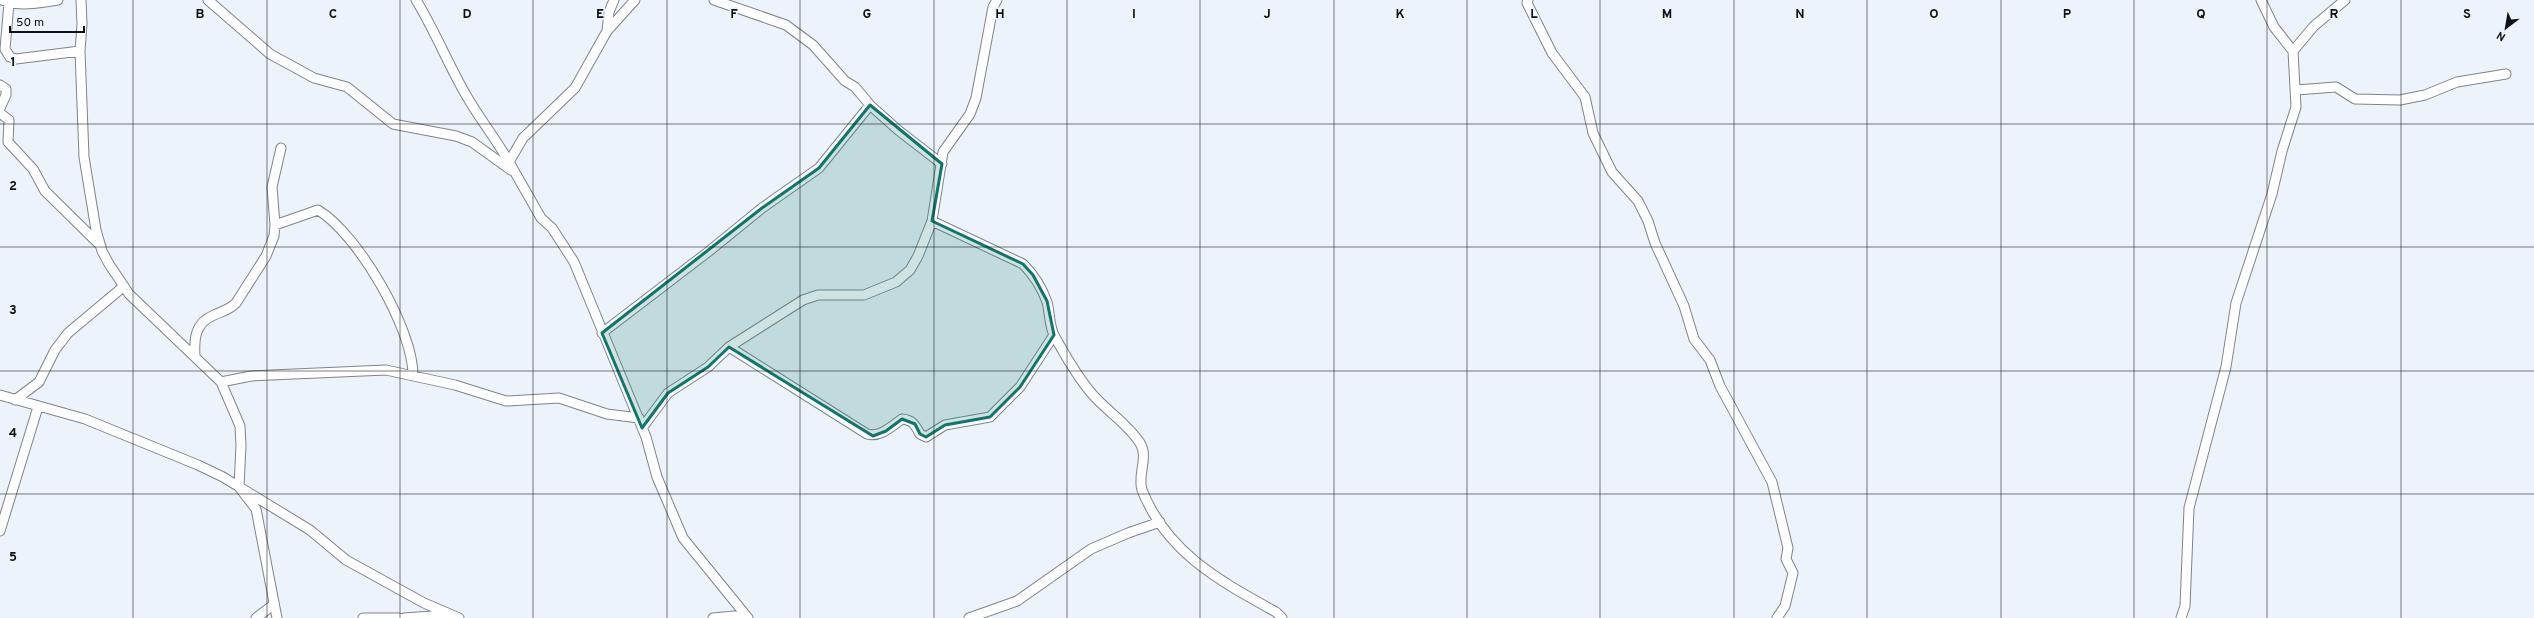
<svg xmlns="http://www.w3.org/2000/svg" width="2534" height="618" viewBox="0 0 2534 618" font-family="Overpass,sans-serif">
<style>
.lines{fill:none;stroke-linecap:round;stroke-linejoin:round}
.minor-casing{stroke:#7f848c;stroke-width:11}
.minor{stroke:#fff;stroke-width:9}
.marked{fill:#0f766e;fill-opacity:0.2;stroke:#0f766e;stroke-width:3;stroke-linejoin:round}
.grid{fill:none;stroke:#0e1013;stroke-width:1;stroke-opacity:0.55}
.grid-label{font-size:13px;text-anchor:middle;font-weight:bold;fill:#0e1013;stroke:#edf3fb;stroke-width:3.5;stroke-linejoin:round;paint-order:stroke}
</style>
<rect width="100%" height="100%" fill="#edf3fb"/>
<g class="lines">
<defs>
<path id="minor" d="M2,0c18,7 38,3 56,0
M81,0l1,24 -2,27 4,106 12,73 6,21 7,13 20,30 92,88 19,44 1,19 -2,42 17,22 21,109
M208,0l62,54 44,24 33,9 46,37 63,12 16,6 39,28
M416,0c19,31 32,64 50,95 13,23 30,44 43,67
M614,0l-5,12 -2,19 -32,57 -52,50 -14,24 32,56 11,10 22,34 72,175 11,40 26,61 65,80
M714,0l72,25 27,20 32,36 10,6 15,18 28,25 44,34
M1528,0l-1,3 25,50 33,44 8,36 19,39 26,29 10,20 7,22 29,63 10,33 16,21 10,26 52,96 16,66 -2,11 7,14 -8,33 -8,12
M2261,0l13,27 19,24
M9,3l-4,46 5,8 6,2 64,-8
M607,31l28,-31
M0,85l6,4v6l-6,13
M2296,90l40,-3 19,12 45,1 25,-5 32,-13 49,-8
M0,113l9,7 -1,22 25,27 12,22 56,55
M932,221l91,43c10,10 19,24 24,38 3,11 2,25 8,35 11,20 23,41 38,58 15,17 35,29 47,48 9,14 -3,32 2,47 25,63 78,91 134,122l6,6
M275,225l43,-15c40,24 95,119 95,165
M602,333l106,-81 54,-44 57,-40 51,-63
M729,347l138,87c13,4 25,-8 35,-15 11,1 13,6 18,15l6,3 19,-12 45,-8 30,-30 34,-52
M195,356c-1,-18 0,-33 19,-41 9,-4 15,-5 22,-12l30,-47 8,-20 1,-11 -3,-38 9,-39
M221,382l30,-6 135,-6 69,15 51,16 53,-3 48,16 32,4
M0,395l85,24 113,46 25,12 87,53 36,30 78,43 35,15
M15,400l24,-18 16,-32 13,-17 55,-46
M642,428l26,-35 40,-26 21,-20 74,-47 15,-5h46l32,-13 14,-12 8,-14 14,-35 11,-69 27,-38 6,-16 17,-91 4,-7
M0,531l38,-124
M256,618l17,-13
M363,618h36
M404,618l42,-3
M713,618l21,-2 14,2
M969,618l48,-17 74,-52 37,-16 32,-11
M2181,618l4,-12 4,-98 37,-141 10,-64 36,-109 10,-43 14,-44 -3,-56 21,-25 31,-26"/>
</defs>
<use href="#minor" class="minor-casing"/>
<use href="#minor" class="minor"/>
</g>
<path class="marked" d="M870,105l72,59 -10,57 91,43 10,11 14,26 7,34 -34,52 -30,30 -45,8 -19,12 -6,-3 -5,-10 -13,-5 -16,12 -13,5 -144,-89 -21,20 -40,26 -26,35 -40,-95 160,-125 57,-40z"/>
<path class="grid" d="M133,0v618M267,0v618M400,0v618M533,0v618M667,0v618M800,0v618M934,0v618M1067,0v618M1200,0v618M1334,0v618M1467,0v618M1600,0v618M1734,0v618M1867,0v618M2001,0v618M2134,0v618M2267,0v618M2401,0v618M0,124h2534M0,247h2534M0,371h2534M0,494h2534"/>
<g class="grid-label">
<text x="200" y="18">B</text>
<text x="333" y="18">C</text>
<text x="467" y="18">D</text>
<text x="600" y="18">E</text>
<text x="734" y="18">F</text>
<text x="867" y="18">G</text>
<text x="1000" y="18">H</text>
<text x="1134" y="18">I</text>
<text x="1267" y="18">J</text>
<text x="1400" y="18">K</text>
<text x="1534" y="18">L</text>
<text x="1667" y="18">M</text>
<text x="1800" y="18">N</text>
<text x="1934" y="18">O</text>
<text x="2067" y="18">P</text>
<text x="2201" y="18">Q</text>
<text x="2334" y="18">R</text>
<text x="2467" y="18">S</text>
<text x="13" y="66">1</text>
<text x="13" y="190">2</text>
<text x="13" y="314">3</text>
<text x="13" y="437">4</text>
<text x="13" y="561">5</text>
</g>
<g transform="translate(2506 28) rotate(211)" stroke="#edf3fb" stroke-width="3" paint-order="stroke">
<path d="M0-3L7 15L0 10L-7 15Z" fill="#0e1013"/>
<text y="-6" font-size="11" font-weight="bold" text-anchor="middle" fill="#0e1013">N</text>
</g>
<path d="M10 26v6h74v-6" fill="none" stroke="#0e1013" stroke-width="2"/>
<text x="16" y="26" font-size="12" fill="#0e1013" stroke="#edf3fb" stroke-width="3" paint-order="stroke">50 m</text>
</svg>
